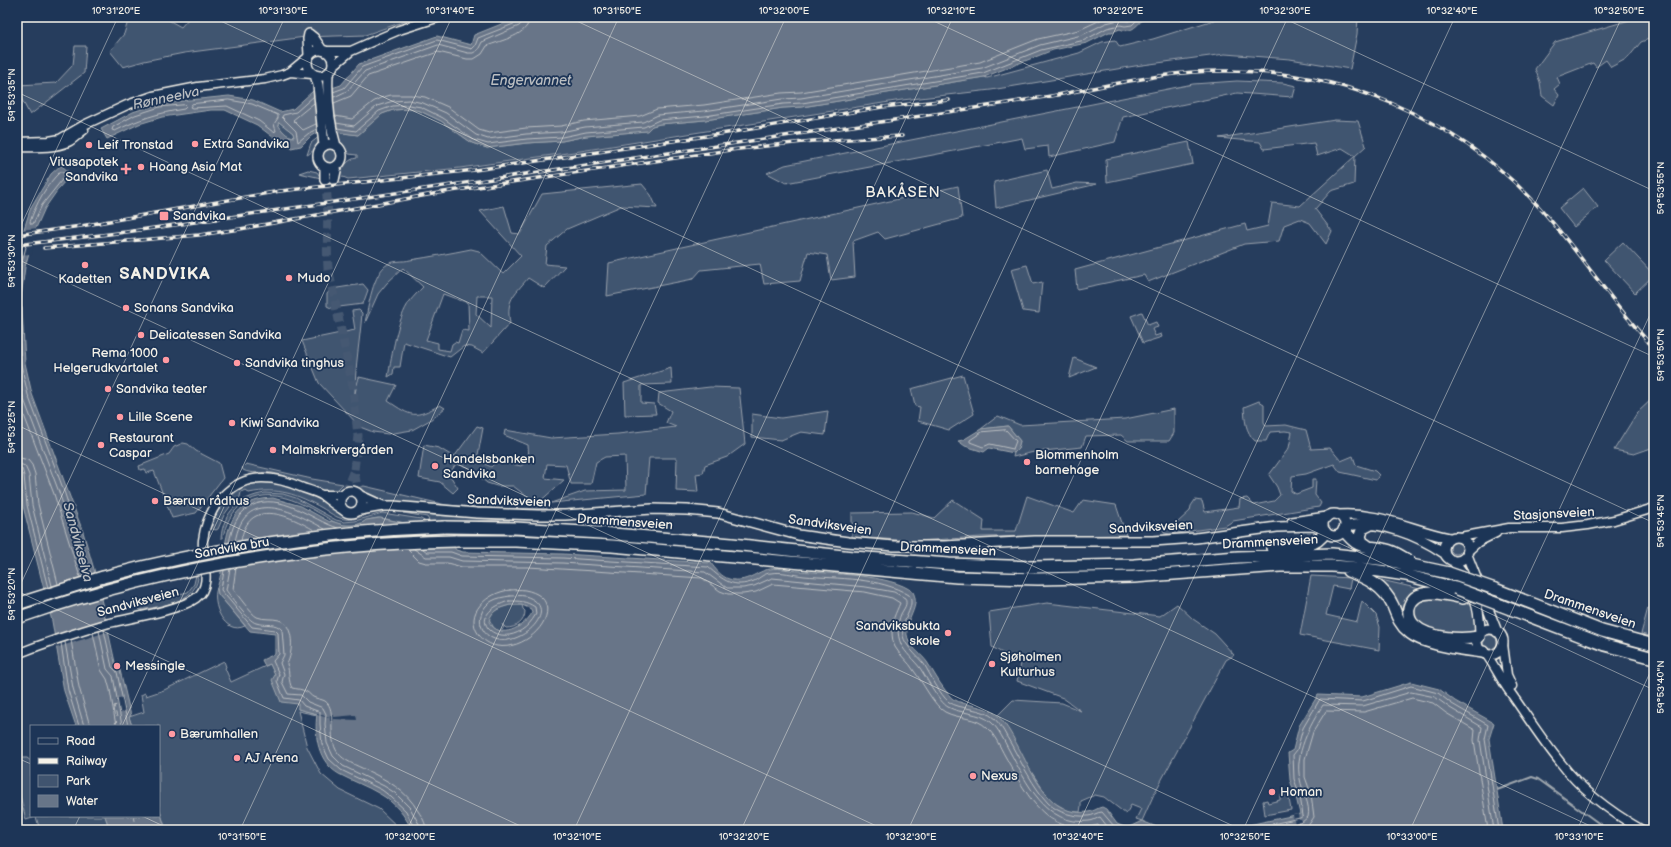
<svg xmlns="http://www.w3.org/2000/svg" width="1671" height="847" viewBox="0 0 1671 847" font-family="'Balsamiq Sans',sans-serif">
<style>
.green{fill:#40546f;stroke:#9aa2ac;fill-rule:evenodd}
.water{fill:#677588;stroke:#9fa7ae;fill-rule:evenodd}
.pier{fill:#263d5d}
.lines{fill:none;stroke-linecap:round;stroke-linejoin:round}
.shore{stroke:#bcbfc2;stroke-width:1}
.stream{stroke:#9fa7ae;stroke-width:2}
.ferry{stroke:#bcbfc2;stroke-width:1;stroke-dasharray:5 4;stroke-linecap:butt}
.primary-tunnel{stroke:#455872;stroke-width:9;stroke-dasharray:9 4.5;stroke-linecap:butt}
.secondary-casing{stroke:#f4f1e8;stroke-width:11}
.primary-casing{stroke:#f4f1e8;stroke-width:12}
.highway-casing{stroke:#f4f1e8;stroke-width:14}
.secondary{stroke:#1d3557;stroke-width:8}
.primary{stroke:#1d3557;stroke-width:9}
.highway{stroke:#1d3557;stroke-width:11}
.rail-casing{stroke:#f4f1e8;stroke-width:3.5}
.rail{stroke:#1d3557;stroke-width:2;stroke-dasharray:6;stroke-linecap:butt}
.highway-bridge-casing{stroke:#f4f1e8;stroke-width:14;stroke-linecap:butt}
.highway-bridge{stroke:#1d3557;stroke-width:11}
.ticks{fill:none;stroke:#f4f1e8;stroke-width:1;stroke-opacity:0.45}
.poi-dot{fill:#ff9aa2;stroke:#1d3557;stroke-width:1.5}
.labels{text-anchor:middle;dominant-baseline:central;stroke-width:3.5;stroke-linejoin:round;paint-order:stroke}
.poi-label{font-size:13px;fill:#f4f1e8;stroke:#1d3557;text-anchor:start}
.street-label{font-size:13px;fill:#f4f1e8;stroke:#1d3557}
.water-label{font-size:14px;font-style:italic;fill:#bcbfc2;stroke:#1d3557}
.quarter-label{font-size:15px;letter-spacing:1px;fill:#f4f1e8;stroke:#1d3557}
.district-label{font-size:17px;font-weight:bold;letter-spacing:1px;fill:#f4f1e8;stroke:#1d3557}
.neatline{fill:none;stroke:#f4f1e8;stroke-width:1.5}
.ticks-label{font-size:10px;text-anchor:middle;fill:#f4f1e8}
</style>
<rect width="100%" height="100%" fill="#263d5d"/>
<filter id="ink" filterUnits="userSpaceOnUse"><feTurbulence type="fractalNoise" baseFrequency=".025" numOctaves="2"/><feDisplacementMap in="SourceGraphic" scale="8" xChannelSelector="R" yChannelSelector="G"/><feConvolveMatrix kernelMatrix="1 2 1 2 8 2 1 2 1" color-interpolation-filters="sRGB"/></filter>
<g filter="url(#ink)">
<path class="green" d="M150,17h13l18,10 9,-10h227l-52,18 -60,2 -121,16 -40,8 -21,6 -13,-16 14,-17 4,-13z
M1218,17h140l-1,17 -7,35 -60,-10 -65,-5 -90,12 -144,24 -89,10 -328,52 -114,16 -112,11 -5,-2 -5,2c4,-9 8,-20 19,-21v-3l-8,-1 -11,-16 -1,-6 21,3 24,-21 11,-4 16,-1 11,2 21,10 31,22 15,5 40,-5 35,-2 24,-5 60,-5 6,-5 8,-2 45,-4 78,-12 19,-1 182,-30 3,1 92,-25 23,-11 13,-2 5,7 33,-8 64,-20z
M1640,17h14v20l-13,5 -13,16 -17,9 -5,-7 -10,7 -3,-4 -36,14 3,7 -6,5 5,6 -5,10 -12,-9 -2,-14 -5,-13 20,-27z
M75,46h11l-2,27 -54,42 -9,-17 -3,-13 38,-2 17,-18z
M1237,81l46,2 13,3 -3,11 -56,-4 -114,24 -8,25 -66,15 -1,-11 -23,3 -3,-11 -236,45 -19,-10 18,-8 408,-81z
M1335,120l23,1 8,25 -11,10 -1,28 -23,7 -16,18 17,22 -6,13 -16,-21 -10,-4 -16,6 -5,16 -35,3 -96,38 -4,-7 -67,14 -2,-19 170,-46 2,7 21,-5 4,-23 28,3 55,-50 -13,-8 -25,8 -3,-13 -50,6 -4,-7 -41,-4z
M279,122l14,11 1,4 -8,-2 -9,-11z
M320,136c-1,7 -6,16 -13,19l4,-12z
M1189,142l4,22 -86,18 -1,-23z
M323 156a7 7 0 1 1 14 0a7 7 0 1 1-14 0Z
M308,170l9,2 4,6 -22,-5z
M1047,170l5,19 25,-6 20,1 -101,24 -2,-26z
M642,184l9,11 6,13 -36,-2 -54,23 -20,17 -2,18 20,2 -21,22 -16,-10c-15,18 -22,22 -18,45l-27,30 -11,-6 -8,-1 -14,11 -46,-15 -4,25h-6l-1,7 -5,3c4,-21 9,-59 22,-76 4,-5 8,-9 13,-14l-20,-19 -16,15 -9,11 -13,29c3,-15 8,-51 23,-59 7,-4 15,-2 22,-4 20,-3 41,-7 61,-11l8,2 24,23 18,-18 -41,-45 24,-5 8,27 8,1 22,-40zM443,294l25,9 1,28 -7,-1 -4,13 -3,-1 -3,2 -2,7 -12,-2v-6l-12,-3zM477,296h15l-1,32 -15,-14z
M958,186l4,32 -77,21 -7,-7 -25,9 2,36 -24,3 -4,-25 -19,-3 -8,29 -36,3 -4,-20 -59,6 -8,9 -86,17 2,-33z
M1583,188l15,19 -24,20 -15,-19z
M1623,242l31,33 -19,18 -31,-33z
M1027,265l6,19 9,-2 -3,31 -16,-2 -12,-42z
M363,284l5,6 -5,14 -32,4 -4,-2v-12l4,-5z
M359,310l3,3c-2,27 -7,53 -7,80l4,-16 37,8 -8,16c24,16 26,18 52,4l5,3 -15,12 -18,10 -24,4 -15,-2 -13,-5 -41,-44 -17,-42 53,-11 -3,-19z
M1142,312l6,13 8,-3 2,5 -6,2 3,7 6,-2 1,3 -19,6 -12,-27z
M1074,358l22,9 -27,11z
M671,368l1,16 -31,1v18l13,1 2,10 -31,1 -1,-32z
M963,375l11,39 -25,16 -31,-9 2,-14 -5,-1 -4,-17z
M710,387l29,1 6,56 -18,13 -22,8 -2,8 -7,1 2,18 -22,-1 1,-33h-28l-3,36 -95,9 34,-12 41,-1 -1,-34 -20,1 -9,5 -5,22h-20l-5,-19 -19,-1 -2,14 19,2 -27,24 -24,-18h-16l-10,-3 -19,-16 -12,-3 -7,10 9,14 -5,5 -13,-11 -21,-4 5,-33 15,3 15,9 23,-31 6,2 -6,32 14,7 6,-6 24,5 8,-6 -1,-15 -24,-10 1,-5 46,8 67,-4 58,-7 -10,-4 5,-12 -13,-8 1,-10z
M1654,397v50l-20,7 -20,-4 23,-37z
M1259,401l5,3v18l2,4 20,-1 20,5 5,19 19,-1 11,13 12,-5 3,9 19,6 4,4 -3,5 -36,-8 -6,-8 -28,10 -14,2 -1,15 5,3 16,-6v-9h4l-1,16 6,8 -2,4 -86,14 -8,5 -55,8 -6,-1 -1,-4 14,-6 13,-12 1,-5 4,-6 7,1 3,11 34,-5 1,-8 7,-1 7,7 20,-4 6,-6 -3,-8 -8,-12 20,-27 3,-16 -7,-1 -15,1 -4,9h-11c-10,-10 -10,-21 -11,-34z
M1174,409v24l-5,8h-41l-7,-6 -35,1 -4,11 -48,5 -21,5 1,-4 4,-4 2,-8 -12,-15 -27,3 17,-13 22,9 105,-6z
M828,411l-3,24 -24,-3 -20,8 -29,-3v-23l29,4z
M183,443l5,1 8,7 23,12 4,15 -27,35 -24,5 -18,-47 -7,2 -2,-4 -5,1 -1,-4 30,-12 5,-7z
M246,464l66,15 31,5 -7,7c-22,2 -41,-14 -63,-18 -10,-2 -21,2 -30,-3l-1,-2z
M262,482c21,1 43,8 60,19 9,5 17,13 27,17l20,-6 2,1c-8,3 -18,8 -27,6 -8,-1 -15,-7 -22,-11 -25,-14 -44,-21 -73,-15l-4,-3 -4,2 -1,5 -8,7 -8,11 -6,14 -2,1 -3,-1c-3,-15 18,-36 31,-42 6,-3 12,-4 18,-5z
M364,486l82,19 54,4 47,-1v4c-35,-1 -71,-3 -106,-5 -24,-2 -50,-3 -72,-12 -5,-2 -7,-4 -9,-8z
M265,493l18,1 13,4 40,22 8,2 11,-1 27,-8 39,6 5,3c-7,0 -14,1 -21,1 -9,-1 -18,-5 -27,-5 -15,1 -18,10 -35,7 -10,-2 -16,-8 -24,-12 -23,-13 -50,-26 -75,-10 -12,8 -19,21 -21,35h-2c2,-26 19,-41 44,-45z
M1027,496l47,17 9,-13 33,5 10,30 -145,2 -65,4 -64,-4v-24l60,-1 22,6 19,-18 31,20 -1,11h33z
M403,513l107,7 -80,2 -3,-5z
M1450 548a6 6 0 1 1 12 0a6 6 0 1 1-12 0Z
M196,575l2,3c-3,25 -38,28 -58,32l-1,-4 2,-3 47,-11 6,-8z
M1311,576l40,2 -2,11 -16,-3 -7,29 31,7 5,-21 14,14 4,12 -1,23 -79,-15z
M1377,579l43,10 -9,5 -5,24 -4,1z
M217,588l1,6 27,32c-21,10 -34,-23 -28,-38z
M1424,597l33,3 17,5 2,23c-9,15 -46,0 -59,-5l-5,-15z
M1047,603l113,13 17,-12 16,15 22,15 19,21 -8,5 -72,134 -12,27 -6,-2 5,-10 -10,-4 -5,9 -22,-17 -9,-2 -14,6v5l-1,6 -11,-1 -18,-10 -21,-31 -23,-41 -10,-13 16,-16 49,3 19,8 -18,-13 -46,-17 4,-17 -29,-17 -3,-35z
M510,605h12l1,4 2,2c0,11 -9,17 -19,17l-4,-4 2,3 -2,3 -3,1 -5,-3 -5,-9c5,-10 11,-11 21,-14z
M1648,608l6,1v28l-13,-3z
M1483 642a7 7 0 1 1 14 0a7 7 0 1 1-14 0Z
M224,661l2,6 -1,1 6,14 39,-18 5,11 24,29 -1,5 19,5v1l-19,-4 9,36 14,27 19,16 39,19 22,21h-235l-7,-22v-82h-27l-3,-9 15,-5 -3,-17 4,-2 1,3 18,-6z
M17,758h10l4,3v55h74l5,14h-70l-4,-13 -10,3 -9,-37z
M1288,793l3,17 -26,5 -2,-14 4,-1 1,3 12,-3v-4h2v-2z"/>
<path class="water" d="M519,17h627c-8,6 -14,18 -26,12l-8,3h-3l-22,11 -34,7 -69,27 -182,30 -19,1 -78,12 -45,4 -8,2 -5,5 -61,5 -24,5 -35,2 -40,5 -15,-5 -31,-22 -21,-10 -11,-2 -16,1 -11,4 -24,21 -31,-4 -11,2 -5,3 -10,10 -10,2 -13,-7 -21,-16 -32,-15h-14l-49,7 -23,7 -32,15 -6,-10 32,-17 27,-9 69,-7 24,4 27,12 13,-3 20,-18h10l18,-6 18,-21 78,-28 34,9 3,-10zM279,122l14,11 1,4c-7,0 -13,-7 -16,-13z
M61,165l10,9 -12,14 -14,20 -9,20 -11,39 -5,38 2,3 3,55 7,31 51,138 13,44 20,91 3,-1 12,50 -2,1 3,9h-56l-12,-35 -12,-70 -29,-115 -3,-30 -3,-9v-216l14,-44 20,-33z
M1008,426l12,15 -2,8 -4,4 -25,-5 -5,4 -19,-6 -7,-5 5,-1 18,-11z
M273,498l28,8 29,16 1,-1 13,4h9l8,-1 5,-4 14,-2 39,8 1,16h6l1,6 27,-1 2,3 7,2 100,2 148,9c4,6 11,14 18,16 18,5 27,-8 41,-10 9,-2 21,2 30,2 28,3 92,3 113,21 9,17 -13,31 -4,49 4,8 13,14 18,21 6,9 11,19 18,28 2,2 5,7 8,9 14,8 32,5 45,17 28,28 39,103 90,96 5,0 9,-4 14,-5l4,2 11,15 10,4 15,-7 17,7 80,-1 61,-13 -4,-17 -6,-17 -2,-27 5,-3 6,-24 19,-31 44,2 49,-15 28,7 16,12 39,22 -5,16 14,91h-1091c-7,-15 -18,-28 -32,-36 -13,-8 -28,-13 -41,-20 -21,-12 -25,-38 -22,-60l-19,-5v-5l-17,-2 -9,-22 3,-5 -5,-11 -5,2 -3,-6 13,-6v-20l-25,-3 -32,-37 -1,-6c13,-37 -1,-88 56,-90zM510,605h12l9,4 1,4c-8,14 -32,28 -43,9 2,-12 10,-14 21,-17z
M159,808l7,22h-56l-5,-14h54z"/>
<path class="pier" d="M38,228l-7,26 -14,1v-11l4,-14z
M108,620l2,11 -55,17 -2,-11z
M123,697l3,14 -6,2 -4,-14z
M317,714l13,3v-2h3l1,2 22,-2 1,5 -24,-1v2h-3v-3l-13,-3z
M1298,814l1,6h2l1,2h-4l1,8h-3l-3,-15z"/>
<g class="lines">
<path class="shore" d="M333,92l11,-4 18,-21 75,-27 35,9 3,-3 3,-8 38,-15 3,-6
M314,96l-18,16 -13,3 -1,2 14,14 2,11 11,-9 8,-4
M334,97l13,-6 18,-20 73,-26 30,8h5l5,-3 4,-8 37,-16 4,-4 1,-5
M229,100l23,4 26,11v3l-4,6 2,7 -3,1 -14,-11 -32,-15 -35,2 -2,-1 2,-3z
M314,103l-21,17 10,10 13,-6
M334,103l17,-7 17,-20 70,-24 29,7h7l8,-5 5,-8c14,-6 42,-10 43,-29
M184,105l2,2 -2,2c-26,4 -45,10 -69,22l-3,-1 1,-3 22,-12 25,-8z
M335,116l17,3 21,-17 7,-4 11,-3h20l14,2 23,10 31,23 10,3 37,-5 35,-2 23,-5 56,-5 17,-7 47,-4 77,-12 20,-1 179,-30 58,-23 41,-9 28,-13
M336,123l18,3 23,-20 16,-5 16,-1 14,3 23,10 30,22 12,4 38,-5 35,-2 24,-5 58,-5 15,-7 46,-4 78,-12 19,-1 181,-30 58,-23 42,-10 24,-12 13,-3 10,1 3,-4
M337,128l19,3 23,-20 14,-5 16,-1 12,2 22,11 31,22 14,4 39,-5 35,-2 24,-5 58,-5 15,-7 46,-4 78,-12 19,-1 181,-30 58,-23 44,-10 22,-12 13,-3 5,1 7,-1 8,-8
M60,172h3l2,4 -23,29 -9,19h-2l-1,-2c6,-18 16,-37 30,-50z
M17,249l3,-1 4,-3 2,2 -5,19 -4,31
M17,307l4,57 7,31 36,96 27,83
M17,368l6,29 36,95 27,83
M17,397l37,97 26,83
M1006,430l10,11 -3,8 -23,-5 -7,3 -13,-5v-2l12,-8z
M17,457l11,3 4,5 3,9 3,30 20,80
M17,463l8,3 4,9 3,30 20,81
M17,468l5,1 2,7 3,29 21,83
M241,541c7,-44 48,-26 73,-11
M235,542c9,-56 58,-31 90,-13
M229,543c3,-15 7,-29 22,-37 30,-15 60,14 87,22
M407,549l12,12 7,2h21l15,4h66l66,4 108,7 18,13 8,3h15l13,-2 17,-8 92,8 27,6 8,5c-4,10 -9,18 -8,29 0,5 1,11 3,15 5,9 14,15 19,24 8,10 20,35 31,41 13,7 32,5 42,16 8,7 13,19 18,28 21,37 42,83 93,69l5,5
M414,549l12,8h23l13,4 100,2 143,9 22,16h16l11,-2 18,-8 94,9 28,5 11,6c3,7 -1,10 -4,16 -4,9 -4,21 0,30 4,9 13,16 19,24 6,9 19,34 28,39 13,7 31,5 43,15 8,7 13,19 18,28 17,32 37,77 80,71 4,0 8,-3 11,-4l10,13
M423,549l4,3h24l11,4 100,2 146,9c15,13 25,22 46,14 6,-3 10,-8 17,-8 10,-2 23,2 33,3 35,3 75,1 105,19 9,14 -15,29 -3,48 5,8 12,14 18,21 6,10 16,31 25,38 11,8 33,5 46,17 7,7 11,17 16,25 10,18 23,44 37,59 10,10 26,14 40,13 5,0 9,-4 14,-4l12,14 8,4
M236,568l-3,21c4,5 19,26 24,28 7,3 15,1 22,3 16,5 14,33 8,44 3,9 1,17 5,24 5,1 10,1 15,4 2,1 4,4 6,5 4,2 8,2 12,4 13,9 1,36 13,52 6,8 18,12 28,17 21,10 40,20 52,41 4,6 8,12 8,19
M230,569l-4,21c5,7 22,31 30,33 9,3 20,-1 26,7l2,25 -4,8 4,11 -2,8 6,12 13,1 7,7 15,6 3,6 -1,10 2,19 6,13 10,10 41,20 11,7 15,15 9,16 1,6
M224,570l-3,20 31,37 23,3 3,3 1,21 -6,7 6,13 -2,7 7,17 15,2 5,6 16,6v12l2,20 7,15 12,11 41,20 9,7 15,14 9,19
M510,590c5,0 10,-1 15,0 47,9 9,62 -28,56 -7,-1 -14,-6 -18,-11 -16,-22 9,-43 31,-45z
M510,596c5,0 11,-1 15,0 40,12 -7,55 -33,42 -16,-8 -15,-28 0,-37 5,-3 12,-4 18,-5z
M509,601c11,0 17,0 26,6l1,7c-26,47 -83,4 -27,-13z
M104,630l8,37 5,5 11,54
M99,631l8,38 6,7 9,50
M93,633l8,37 6,9 3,11 6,36
M71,640l8,47 11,39
M65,642l8,46 11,38
M61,643l7,47 11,36
M1244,830l56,-12 3,-2 -3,-20 -6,-17 -1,-24 4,-5 6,-22 17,-29 43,2 48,-15 27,7 14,11 36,21 -3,14 14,91
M1268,830l33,-7 7,-6c3,-12 -6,-26 -8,-38 -6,-24 10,-54 23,-74l40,1 48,-14 24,5 15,11 32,19 -2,13 14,90
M1296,830l12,-4 6,-9 -3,-23 -6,-17v-18l8,-27 13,-21 38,1 48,-14 21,5 13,10 29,17 -1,10 14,90"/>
<path class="stream" d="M1497,790l35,-13 6,2 70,51"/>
<path class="ferry" d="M116,726l1,-9 -3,-11 3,-1
M133,816l3,14"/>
<path class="primary-tunnel" d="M301,17l8,17
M325,180c5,29 1,58 3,88l25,119 5,49 -4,34 4,23
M345,493l9,-23"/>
<defs>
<path id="secondary" d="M324,51h27
M333,66l18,-15 27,-12 21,-9 41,-13
M290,72l22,2
M17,142l32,-1 11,-2 24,-14 43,-20 26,-9 45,-9 67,-8 17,-4 8,-3 18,-15
M17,147c16,0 36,2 51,-5 6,-3 10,-8 16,-12
M322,495h21
M1460,537l49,-9h53l26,-3 26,-5 40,-12
M1468,551l10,-9 18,-9
M1503,644l4,31 5,11
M17,654c30,-12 61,-22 92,-31 22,-5 71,-13 87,-25 18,-13 5,-40 7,-58 2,-16 9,-32 20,-44 23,-25 52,-20 80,-8 6,2 14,4 20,8 7,5 12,10 20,14
M1486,654c9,12 15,26 24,38 17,24 32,48 50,70 21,28 52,51 82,68"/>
<path id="primary" d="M307 63a13 13 0 1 1 26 0a13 13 0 1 1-26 0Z
M309,55l-1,-16 1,-5 5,4 8,12
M328,73c-1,23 1,50 8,73
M315,75l3,10 6,61
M318 156a12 12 0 1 1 24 0a12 12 0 1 1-24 0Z
M325,167v13
M334,180l3,-14
M340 502a11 11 0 1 1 22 0a11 11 0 1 1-22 0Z
M361,496l22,10
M360,510l23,-4h10l84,7 61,2h27l87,-6 35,1 31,3 80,22 50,7 46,4h50l91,-5h118l43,-3 81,-11 35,-1 12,3
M1323 525a11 11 0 1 1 22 0a11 11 0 1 1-22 0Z
M1338,515c41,-3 72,15 111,23
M1292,522l35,-5
M1345,527c30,-10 74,9 99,26
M1444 549a12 12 0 1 1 24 0a12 12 0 1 1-24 0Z
M1467,555l30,77
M1452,560c21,21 28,46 28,75
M1477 642a13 13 0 1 1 26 0a13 13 0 1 1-26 0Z"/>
<path id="highway" d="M1369,525l-6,3 -3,8 2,6 7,5
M444,527l71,1 86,5 131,11 121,13 96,7 85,3 100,-2 104,-8 94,-3 56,6 61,13
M1344,530c17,24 26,13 49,22 5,2 11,6 16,9
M455,541h61l96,5 345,31 81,2 96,-2 146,-11h52l27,2 47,7 49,13
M1272,548c18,-1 43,2 53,-16
M1348,571c19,7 36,15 45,35 4,10 7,19 16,26 13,12 55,18 74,20
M1495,589l107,42 52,14
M1463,598c-16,-4 -49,-13 -54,10 -1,6 1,13 5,17 14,14 47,15 65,12
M17,604l86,-27
M1500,605l105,40 49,13"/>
</defs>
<use href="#secondary" class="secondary-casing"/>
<use href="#primary" class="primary-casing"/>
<use href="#highway" class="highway-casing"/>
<use href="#secondary" class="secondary"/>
<use href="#primary" class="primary"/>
<use href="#highway" class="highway"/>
<defs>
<path id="rail" d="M17,235l64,-9 199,-35 195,-21 252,-37 155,-26 67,-7
M17,245l109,-13c254,-36 507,-74 761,-111 55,-8 109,-16 164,-25 56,-10 113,-25 171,-25 58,-1 116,10 169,32 56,24 107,59 148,104 41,45 73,97 115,141
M44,248l155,-13 41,-6 204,-37 286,-42 83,-9 89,-5"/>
</defs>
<use href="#rail" class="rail-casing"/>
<use href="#rail" class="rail"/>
<defs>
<path id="highway-bridge" d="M1449,573l46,16
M103,577c112,-30 225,-46 341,-50
M1455,588l45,17
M20,617c141,-49 287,-73 435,-76"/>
</defs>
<use href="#highway-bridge" class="highway-bridge-casing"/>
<use href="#highway-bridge" class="highway-bridge"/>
</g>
</g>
<path class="ticks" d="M212,17l1442,673M568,17l1086,506M925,17l729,340M1281,17l373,174M1638,17l16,7M17,92l1582,738M17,234l101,-217M17,259l1225,571M17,425l868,405M17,591l512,239M17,592l268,-575M122,726l330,-709M17,758l14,6M142,816l30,14M73,830l7,-14M240,830l379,-813M407,830l379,-813M574,830l379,-813M741,830l380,-813M908,830l380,-813M1076,830l379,-813M1243,830l379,-813M1410,830l244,-524M1577,830l77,-166"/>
<g class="poi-dot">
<circle cx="195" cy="144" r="4"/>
<circle cx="89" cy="145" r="4"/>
<circle cx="141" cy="167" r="4"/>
<path d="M124 163h4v4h4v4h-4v4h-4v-4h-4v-4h4z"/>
<rect x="159" y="211" width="10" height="10" rx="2"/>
<circle cx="85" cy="265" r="4"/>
<circle cx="289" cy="278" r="4"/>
<circle cx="126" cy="308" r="4"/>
<circle cx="141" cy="335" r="4"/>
<circle cx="166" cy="360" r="4"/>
<circle cx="237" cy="363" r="4"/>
<circle cx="108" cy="389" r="4"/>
<circle cx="120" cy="417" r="4"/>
<circle cx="232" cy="423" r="4"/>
<circle cx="101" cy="445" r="4"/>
<circle cx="273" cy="450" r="4"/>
<circle cx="1027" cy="462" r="4"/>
<circle cx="435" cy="466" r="4"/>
<circle cx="155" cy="501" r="4"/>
<circle cx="948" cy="633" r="4"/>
<circle cx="992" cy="664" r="4"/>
<circle cx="117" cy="666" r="4"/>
<circle cx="172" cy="734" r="4"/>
<circle cx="237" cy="758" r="4"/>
<circle cx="973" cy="776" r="4"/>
<circle cx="1272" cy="792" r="4"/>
</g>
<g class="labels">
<g class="poi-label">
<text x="203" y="144">Extra Sandvika</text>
<text x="97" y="145">Leif Tronstad</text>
<text x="118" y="162" text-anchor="end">Vitusapotek<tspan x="118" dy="15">Sandvika</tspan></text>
<text x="149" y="167">Hoang Asia Mat</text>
<text x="173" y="216">Sandvika</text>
<text x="297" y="278">Mudo</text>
<text x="85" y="279" text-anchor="middle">Kadetten</text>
<text x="134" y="308">Sonans Sandvika</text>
<text x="149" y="335">Delicatessen Sandvika</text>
<text x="158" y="353" text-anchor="end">Rema 1000<tspan x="158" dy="15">Helgerudkvartalet</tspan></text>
<text x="245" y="363">Sandvika tinghus</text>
<text x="116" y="389">Sandvika teater</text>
<text x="128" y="417">Lille Scene</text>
<text x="240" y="423">Kiwi Sandvika</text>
<text x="109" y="438">Restaurant<tspan x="109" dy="15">Caspar</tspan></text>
<text x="281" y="450">Malmskrivergården</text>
<text x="1035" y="455">Blommenholm<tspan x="1035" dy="15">barnehage</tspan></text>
<text x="443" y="459">Handelsbanken<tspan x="443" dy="15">Sandvika</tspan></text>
<text x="163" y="501">Bærum rådhus</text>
<text x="940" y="626" text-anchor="end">Sandviksbukta<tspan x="940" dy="15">skole</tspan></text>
<text x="1000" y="657">Sjøholmen<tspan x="1000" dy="15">Kulturhus</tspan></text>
<text x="125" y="666">Messingle</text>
<text x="180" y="734">Bærumhallen</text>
<text x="245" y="758">AJ Arena</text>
<text x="981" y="776">Nexus</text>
<text x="1280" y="792">Homan</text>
</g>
<g class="street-label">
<text transform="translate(509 501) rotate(2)">Sandviksveien</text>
<text transform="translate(1554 514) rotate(-3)">Stasjonsveien</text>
<text transform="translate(625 522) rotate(4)">Drammensveien</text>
<text transform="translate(830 525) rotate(8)">Sandviksveien</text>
<text transform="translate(1151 527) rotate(-3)">Sandviksveien</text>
<text transform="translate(1270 542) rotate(-3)">Drammensveien</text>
<text transform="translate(232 548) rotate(-10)">Sandvika bru</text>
<text transform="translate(948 549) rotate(3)">Drammensveien</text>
<text transform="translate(138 602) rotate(-15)">Sandviksveien</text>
<text transform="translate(1590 609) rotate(19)">Drammensveien</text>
</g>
<g class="water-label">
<text x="531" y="80">Engervannet</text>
<text transform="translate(166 98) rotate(-12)">Rønneelva</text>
<text transform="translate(78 542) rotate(75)">Sandvikselva</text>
</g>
<g class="quarter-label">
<text x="903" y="192">BAKÅSEN</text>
</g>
<g class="district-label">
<text x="165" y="274">SANDVIKA</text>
</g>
</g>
<rect width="1671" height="847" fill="none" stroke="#1d3557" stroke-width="44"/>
<rect x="30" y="725" width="130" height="92" fill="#1d3557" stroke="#738091"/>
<rect x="38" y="738" width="20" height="6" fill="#1d3557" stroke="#738091"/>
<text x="66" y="745" font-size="12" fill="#f4f1e8">Road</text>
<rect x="38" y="758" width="20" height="6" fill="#f4f1e8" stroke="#738091"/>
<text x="66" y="765" font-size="12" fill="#f4f1e8">Railway</text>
<rect x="38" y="775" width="20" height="12" fill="#40546f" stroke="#738091"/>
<text x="66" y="785" font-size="12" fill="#f4f1e8">Park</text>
<rect x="38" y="795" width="20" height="12" fill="#677588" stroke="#738091"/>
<text x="66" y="805" font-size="12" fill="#f4f1e8">Water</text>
<rect x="22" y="22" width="1627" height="803" class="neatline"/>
<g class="ticks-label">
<text x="116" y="14">10°31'20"E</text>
<text x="283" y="14">10°31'30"E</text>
<text x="450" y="14">10°31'40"E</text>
<text x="617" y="14">10°31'50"E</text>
<text x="784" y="14">10°32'00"E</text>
<text x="951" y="14">10°32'10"E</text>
<text x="1118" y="14">10°32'20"E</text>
<text x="1285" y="14">10°32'30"E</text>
<text x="1452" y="14">10°32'40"E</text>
<text x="1619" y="14">10°32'50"E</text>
<text transform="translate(11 95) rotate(-90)" y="4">59°53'35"N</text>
<text transform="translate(1660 188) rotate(-90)" y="4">59°53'55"N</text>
<text transform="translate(11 261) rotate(-90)" y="4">59°53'30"N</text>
<text transform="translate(1660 355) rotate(-90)" y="4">59°53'50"N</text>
<text transform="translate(11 427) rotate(-90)" y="4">59°53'25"N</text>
<text transform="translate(1660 521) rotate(-90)" y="4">59°53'45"N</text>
<text transform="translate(11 594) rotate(-90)" y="4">59°53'20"N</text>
<text transform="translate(1660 687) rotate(-90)" y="4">59°53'40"N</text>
<text x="242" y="840">10°31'50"E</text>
<text x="410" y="840">10°32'00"E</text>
<text x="577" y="840">10°32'10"E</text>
<text x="744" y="840">10°32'20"E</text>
<text x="911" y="840">10°32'30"E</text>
<text x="1078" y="840">10°32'40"E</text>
<text x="1245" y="840">10°32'50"E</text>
<text x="1412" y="840">10°33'00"E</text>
<text x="1579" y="840">10°33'10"E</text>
</g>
</svg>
